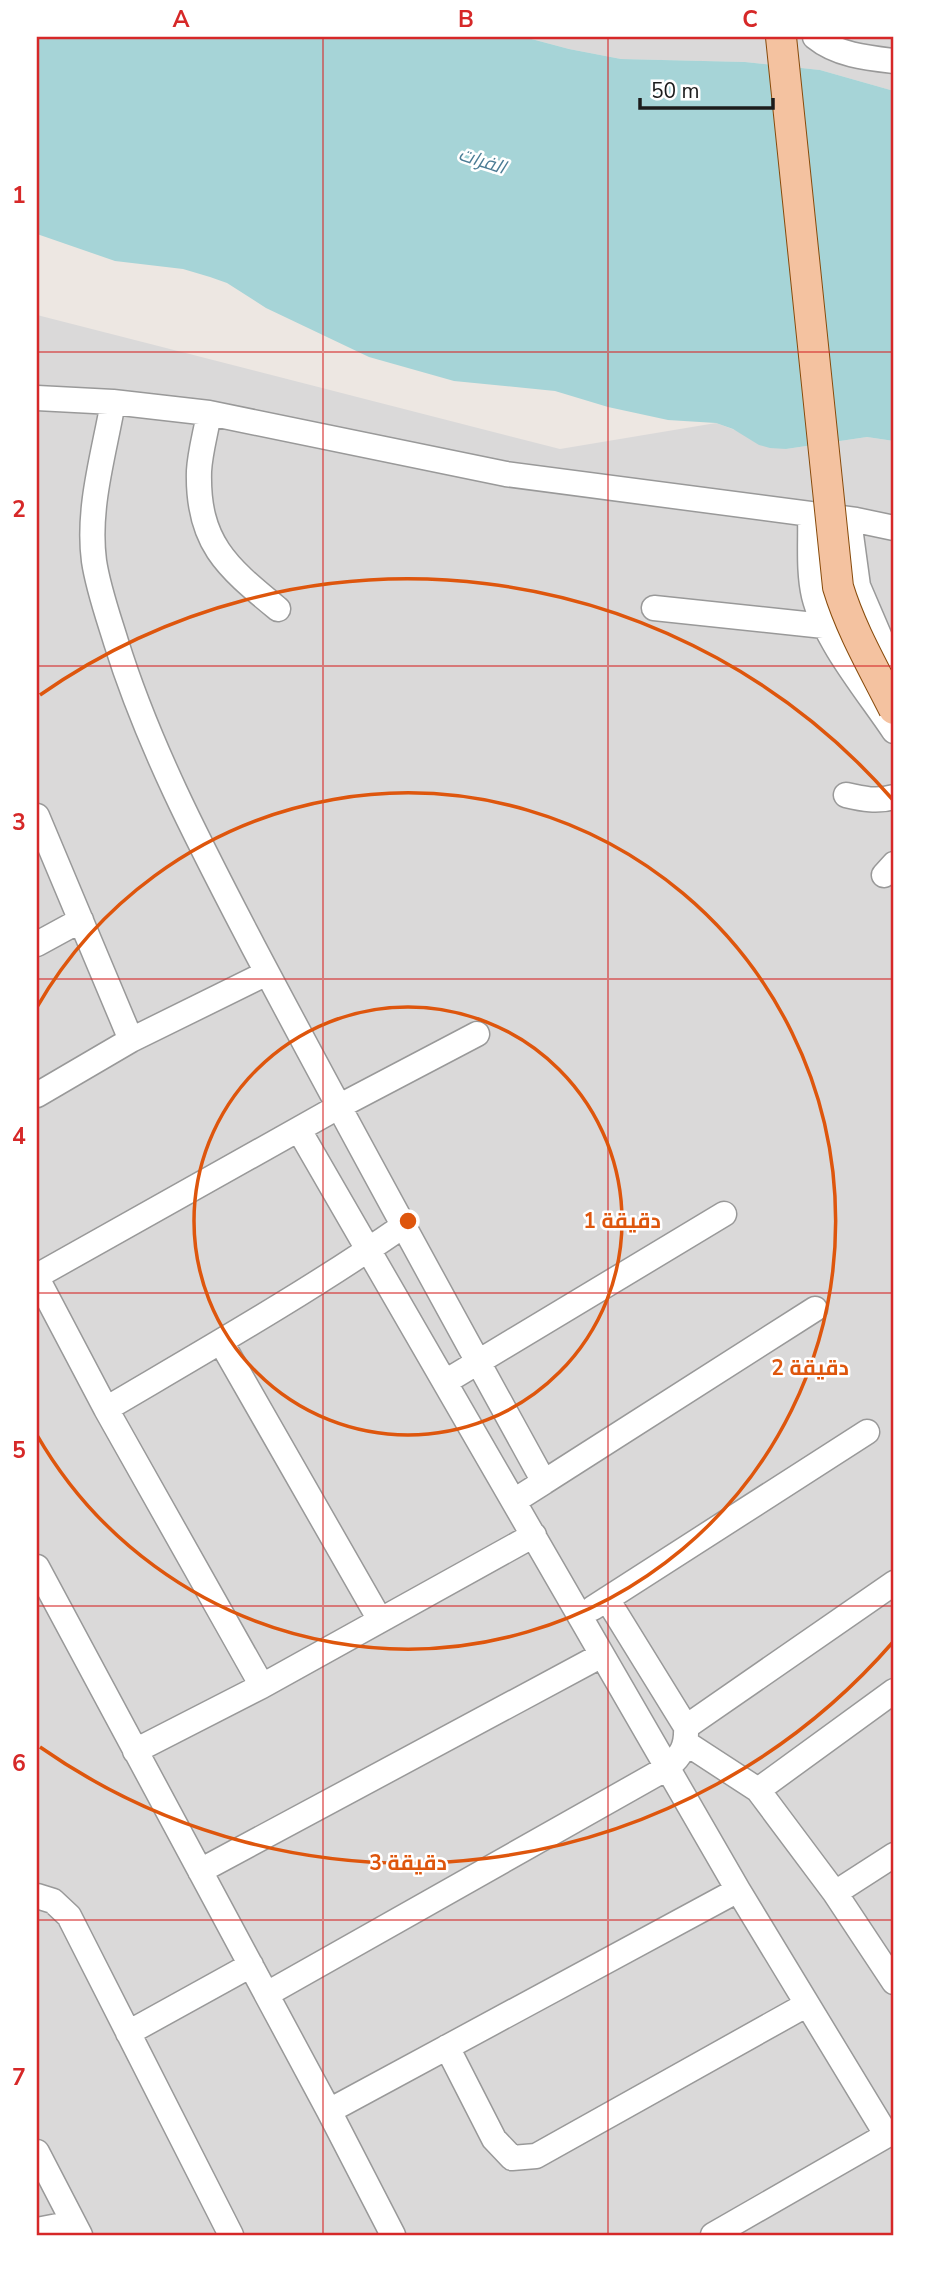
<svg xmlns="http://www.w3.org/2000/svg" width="931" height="2272" viewBox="0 0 931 2272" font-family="'Nunito Sans',Cairo,sans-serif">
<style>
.residential{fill:#dad9d9}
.water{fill:#a6d4d7}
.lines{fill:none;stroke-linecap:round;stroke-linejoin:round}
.minor-casing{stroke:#999;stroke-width:27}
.minor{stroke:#fff;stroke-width:24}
.major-bridge-casing{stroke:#884b0b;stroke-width:32;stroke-linecap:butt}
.major-bridge{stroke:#f4c2a0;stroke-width:30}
.grid{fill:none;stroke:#d62828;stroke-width:2;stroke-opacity:0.55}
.ring{fill:none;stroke:#de560d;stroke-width:3.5}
.labels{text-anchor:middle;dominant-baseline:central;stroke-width:5;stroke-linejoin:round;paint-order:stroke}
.water-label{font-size:19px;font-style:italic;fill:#4a7b94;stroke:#fff}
.centre{fill:#de560d;stroke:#fff;stroke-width:3.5}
.ring-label{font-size:21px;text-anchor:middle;font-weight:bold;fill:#de560d;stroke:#fff;stroke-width:5;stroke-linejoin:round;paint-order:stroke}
.neatline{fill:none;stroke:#d62828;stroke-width:2.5}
.grid-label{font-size:23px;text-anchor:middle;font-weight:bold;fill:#d62828}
</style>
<rect width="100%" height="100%" fill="#ede7e2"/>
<path class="residential" d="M524,37h370v54l-74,-21 -75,-8 -124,-3 -52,-10z
M37,315l523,134 156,-26 70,26 81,-12 27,4v1794h-857z"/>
<path class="water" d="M37,37h487l45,12 52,10 124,3 75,8 74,21v350l-27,-4 -81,12 -16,-1 -11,-3 -26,-16 -17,-6 -48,-3 -60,-13 -53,-16 -101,-10 -85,-24 -103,-49 -39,-25 -17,-6 -27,-8 -68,-8 -78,-27z"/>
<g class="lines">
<defs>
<path id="minor" d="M815,37c22,18 52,21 79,24
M37,398l76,4 96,11 297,61 350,46 38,8
M113,402c-9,52 -26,106 -19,159 4,27 14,55 22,81 33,106 86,206 137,304 95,180 193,358 291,536l-30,19
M209,413c-3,19 -9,39 -10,58 -2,72 28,96 79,138
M810,515c1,27 -2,55 4,81 11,45 54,96 80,135
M849,520l9,66 36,84
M654,608l170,18
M846,795c17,4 31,7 48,2
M37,816l94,224
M884,875l10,-11
M37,944l44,-24
M37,1095l94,-55 136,-67
M299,1130l439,760 148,244
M37,1276l301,-169 139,-73
M37,1278l69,131 156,277
M221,1342l159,278
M445,1382l279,-168
M106,1409c100,-59 202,-117 297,-183
M544,1482l271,-173
M37,1567l292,544 64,124
M593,1608l274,-176
M686,1727l208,-144
M686,1743l72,47 77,103 59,89
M135,1751l127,-65 272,-151
M758,1790l136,-99
M200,1871l402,-216
M835,1893l59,-38
M37,1896l16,5 16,15 162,319
M267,1994l400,-226c15,-13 20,-22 19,-41l-79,-128
M128,2033l123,-68
M447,2047l47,92 18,19 24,-2 270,-151
M329,2111l409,-221
M37,2152l43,83
M37,2230l36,-7
M713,2235l181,-104"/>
</defs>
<use href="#minor" class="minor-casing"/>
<use href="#minor" class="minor"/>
<defs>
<path id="major-bridge" d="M781,37l57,550c13,43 36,82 56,122"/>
</defs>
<use href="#major-bridge" class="major-bridge-casing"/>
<use href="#major-bridge" class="major-bridge"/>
</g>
<path class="grid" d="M323,37v2198M608,37v2198M37,352h857M37,666h857M37,979h857M37,1293h857M37,1606h857M37,1920h857"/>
<g class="ring">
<circle cx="408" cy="1221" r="214"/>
<path d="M37 1007A428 428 0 1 1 37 1435"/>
<path d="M893 1642A642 642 0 0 1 40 1747M40 695A642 642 0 0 1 893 800"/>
</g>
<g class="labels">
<g class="water-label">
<text transform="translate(482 161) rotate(18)">الفرات</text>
</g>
</g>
<circle cx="408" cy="1221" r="10" class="centre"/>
<g class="ring-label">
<text x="622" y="1228">1 دقيقة</text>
<text x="810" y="1375">2 دقيقة</text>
<text x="408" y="1870">3 دقيقة</text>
</g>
<rect width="931" height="2272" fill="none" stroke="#ffffff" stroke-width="77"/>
<path d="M640 98v10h133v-10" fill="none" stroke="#1c1c1c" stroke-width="3.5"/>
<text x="651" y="98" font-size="21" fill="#1c1c1c" stroke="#ffffff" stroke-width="5" paint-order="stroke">50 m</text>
<rect x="38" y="38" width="854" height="2196" class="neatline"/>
<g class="grid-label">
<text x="181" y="27">A</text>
<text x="466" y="27">B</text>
<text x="750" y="27">C</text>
<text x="19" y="203">1</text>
<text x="19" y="517">2</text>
<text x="19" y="830">3</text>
<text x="19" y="1144">4</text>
<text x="19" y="1458">5</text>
<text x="19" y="1771">6</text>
<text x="19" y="2085">7</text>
</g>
</svg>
